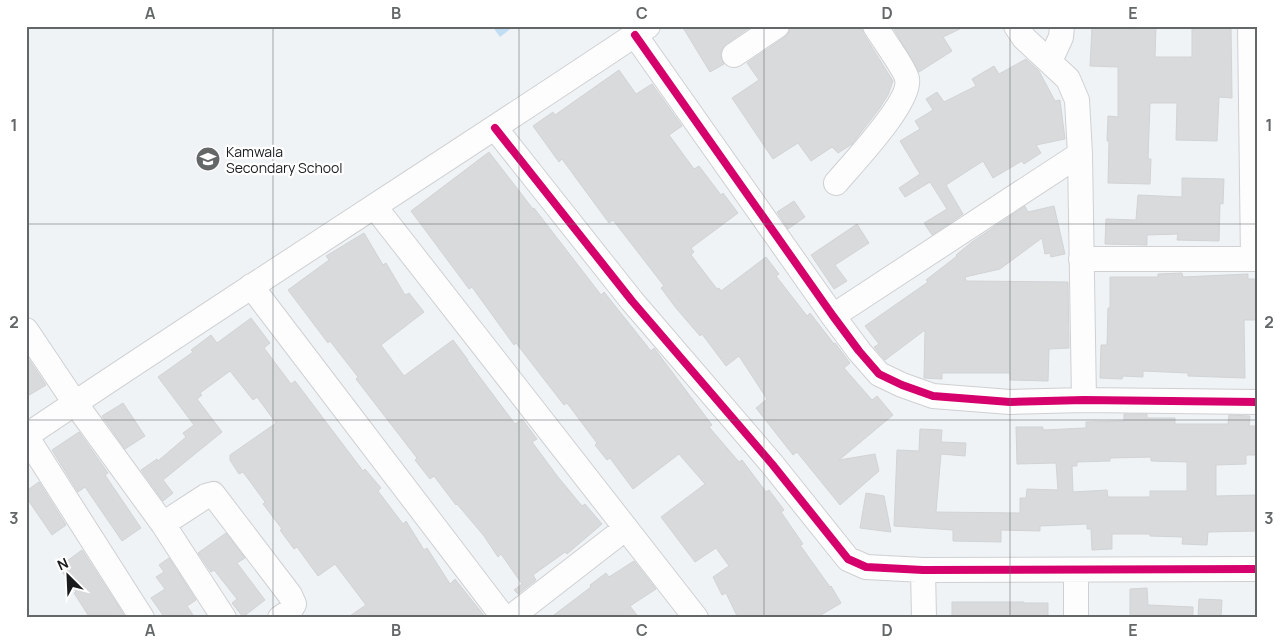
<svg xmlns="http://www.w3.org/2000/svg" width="1283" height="644" viewBox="0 0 1283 644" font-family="Manrope,sans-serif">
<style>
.green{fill:#c1ddf3}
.building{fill:#d8dadc;stroke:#d1d3d5;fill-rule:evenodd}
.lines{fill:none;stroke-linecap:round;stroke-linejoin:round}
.minor-casing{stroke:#ced0d2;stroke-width:26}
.minor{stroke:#fdfdfe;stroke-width:24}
.cycleway-casing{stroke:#fff;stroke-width:11}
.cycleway{stroke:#d6006c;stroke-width:8}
.grid{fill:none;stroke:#646768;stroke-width:1;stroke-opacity:0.55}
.labels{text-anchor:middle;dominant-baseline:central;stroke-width:4.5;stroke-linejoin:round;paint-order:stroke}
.poi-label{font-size:14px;fill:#191b1c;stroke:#fff;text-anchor:start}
.neatline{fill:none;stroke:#646768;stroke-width:2}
.grid-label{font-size:16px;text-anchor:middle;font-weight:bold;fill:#646768}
</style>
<rect width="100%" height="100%" fill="#f0f3f5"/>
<path class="green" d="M492,26h22l-14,11z"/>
<path class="building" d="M682,26h70l-26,18 -4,5 -2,6 4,9 -14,8z
M791,26h70l2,7 30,48 -5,14 -9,14 -27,35 -14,9 -6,-6 -21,14 -13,-18 -25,16 -41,-61 27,-18 -12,-17 38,-26 4,-5z
M892,26h74l-23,11 9,14 -33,21z
M1137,26h19l-1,31h37v-31h39l1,72 -13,-1 -2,44 -41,-1 1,-37h-27l-2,56h3l-1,25 -42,-1 1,-42h-2l1,-25 10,1v-50l-28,-1 2,-39 45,2z
M1026,59l13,12 16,30 5,-1 5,39 -29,6 5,8 -17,11 -2,-3 -29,17 -10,-17 -37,24 17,29 -31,21 -8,-12 23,-14 -17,-27 -25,15 -6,-9 21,-14 -20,-33 20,-12 -5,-8 18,-11 -7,-11 11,-7 7,10 32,-16 -4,-7 22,-13 5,8z
M619,70l17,24 16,-10 30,42 -13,9 25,34 5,-3 22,29 2,-2 15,20 -47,35 3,4 -3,3 26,34 2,-1 2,3 45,-34 13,17 -3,2 31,40 3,-3 24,31 1,-1 15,20 -6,5 28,32 5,-4 16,19 -54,45 36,-6 4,17 -39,34 -43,-53 -4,3 -37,-47 11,-9 -28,-43 -13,10 -24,-32 -2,2 -24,-28 -15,-20 3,-2 -51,-66 -4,3 -47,-64 -3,3 -26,-36 20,-14 2,3z
M489,152l44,57 1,-1 67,87 3,-3 47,59 3,-3 58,77 -3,2 30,35 3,-2 24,32 3,-2 15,20 -3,2 22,32 -3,1 30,42 1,-1 10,17 -25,15h-78l-12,-25 -4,2 -9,-18 16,-11 -13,-18 -21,14 -34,-45 44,-33 -26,-30 -46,35 -23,-31 -3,2 -12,-15 2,-2 -30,-40 -3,2 -48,-62 -2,2 -42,-58 -3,2 -58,-78z
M1182,178l42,1 -1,25 -3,-1 -1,38 -42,-1 1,-6 -31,1v10l-42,-1 1,-25 30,1 2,-25 44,2z
M794,201l11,16 -17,12 -11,-17z
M1025,206l3,6 26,-6 11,48 -14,3 -1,-4 -5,1 -3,-16 -42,31 -35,8 1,4 102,1 1,66 -20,1 -1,32 -38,-1v-7h-68v6l-18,-1 1,-48 -40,30 -11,-13 5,-3 -14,-18 63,-44 -2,-2 31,-24 -1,-1 16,-13z
M857,224l12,19 -34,22 12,16 -13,8 -23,-34z
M364,233l19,32 3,-2 19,32 4,-2 15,19 -43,33 23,31 49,-36 15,20h-1l48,64 7,-5 15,20 -5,3 26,35 24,29 3,-2 17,20 -35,30 -2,-2 -32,23 3,5 -18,14 -4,-4 8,-6 -21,-30 -3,3 -14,-21 -27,-32 -1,1 -22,-29 -4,3 -15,-19 2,-2 -61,-79 2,-2 -28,-36 -2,2 -40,-53 41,-30 -3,-4z
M1182,273l1,4 65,-3v5h9v41h-13l1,58 -57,-2v-3l-45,-2v6l-20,-1 -1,3 -22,-1 1,-33h6l1,-37h2v-31h48v-3z
M251,318l19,25 -6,5 27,36 4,-3 68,90 2,-2 16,19 -3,3 25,33 3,-3 18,29 3,-2 23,36 5,-5 31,39h-139l19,-13 -31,-41 -17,12 -21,-29 -3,2 -14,-19 2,-1 -19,-25 2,-2 -22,-30 -4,2 -9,-14v-5l46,-32 -19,-26 -4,3 -23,-29 -30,22 2,2 -5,4 25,33 -59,48 10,13 -10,8 -22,-31 16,-11 1,2 28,-24 -3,-4 11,-8 -36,-48 35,-25 -2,-2 20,-15 6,8z
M26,355l20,30 -20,12z
M123,403l22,33 -20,13 -23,-33z
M1124,414h23v4h28v6h53l1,-9 21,1 -1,10h8v29h-11v9l-30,1v31l41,-1v36l-49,1 -1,13 -25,-1 1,-7 -33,-1v-2h-38v15l-20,1 -1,-21h-4v-5l-47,2v5l-39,-1v12l-48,-1v-11l-59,-4 3,-76 22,1 1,-22 22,1 -1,12 25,1 -1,13 -24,-2 -5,58 84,1v-15h6l1,-9 31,1 -2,-27 -39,1 -1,-37h27v3l43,-2v-6l38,-1zM1151,457v4l36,1v29h-37v6h-42l-1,-7 -34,2 -1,-26h5v-4l33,-1v-3z
M79,432l29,41 -3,2 36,53 -19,13 -37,-54 -7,5 -26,-42z
M39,482l27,43 -14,10 -26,-38v-6z
M866,493l18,3 7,36 -31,-4z
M226,533l19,25 -8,5 28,37 -22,17 -11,-14 5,-4 -23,-29 -3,2 -13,-19z
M82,550l44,68h-36l-16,-25 2,-1 -17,-25z
M169,558l27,42 -9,6 8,12h-30l-14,-20 14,-9 -9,-12 8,-5 -5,-7z
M634,561l22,28 -26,17 9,12h-89l41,-31 -1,-2 16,-12 3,4z
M1147,588l1,17 45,2v11h-63v-29z
M1199,599l23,1 -1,18h-23z
M952,602h72v1h24v15h-96z"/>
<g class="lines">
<defs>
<path id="minor" d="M1016,26l8,12 44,41 9,21 3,54 4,246
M1250,26l3,233
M635,35l198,281 26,35 20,23 23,11 31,11 77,6 74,-2 173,2
M734,55l43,-29
M1050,61l11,-24 1,-11
M495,128l137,173 140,163 76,95 18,8 57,3 334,-1
M836,183c15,-18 76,-82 71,-104 -1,-8 -26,-43 -32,-53
M375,207l321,411
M1081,259h176
M251,286l253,332
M833,316l247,-162
M26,330l49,73 88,121 61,94
M26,436c206,-139 416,-272 622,-410
M26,436l116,182
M163,524l43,-28 7,-2 77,101 4,9 -4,7 -10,7
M923,570l1,48
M1076,570v48
M510,618l116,-90"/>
</defs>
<use href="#minor" class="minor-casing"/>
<use href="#minor" class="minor"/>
<defs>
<path id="cycleway" d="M635,35l198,281 26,35 20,23 23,11 31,11 77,6 74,-2 173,2
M495,128l137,173 140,163 76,95 18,8 57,3 334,-1"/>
</defs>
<use href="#cycleway" class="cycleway-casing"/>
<use href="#cycleway" class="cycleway"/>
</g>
<path class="grid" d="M273,26v592M519,26v592M764,26v592M1010,26v592M26,224h1231M26,420h1231"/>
<defs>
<symbol id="school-disc" viewBox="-11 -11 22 22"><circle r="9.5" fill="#646768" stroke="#fff"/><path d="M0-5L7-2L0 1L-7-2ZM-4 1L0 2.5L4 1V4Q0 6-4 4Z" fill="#fff"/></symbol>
</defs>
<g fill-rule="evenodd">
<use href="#school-disc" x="194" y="145" width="28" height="28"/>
</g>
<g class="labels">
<g class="poi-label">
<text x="226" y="151">Kamwala<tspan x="226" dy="16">Secondary School</tspan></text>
</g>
</g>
<rect width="1283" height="644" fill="none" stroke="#ffffff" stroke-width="55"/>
<g transform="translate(68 576) rotate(336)" stroke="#ffffff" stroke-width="4" paint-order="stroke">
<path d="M0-4L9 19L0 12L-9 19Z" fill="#191b1c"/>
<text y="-8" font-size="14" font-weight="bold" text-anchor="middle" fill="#191b1c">N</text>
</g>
<rect x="28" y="28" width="1228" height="588" class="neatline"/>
<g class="grid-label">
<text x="150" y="19">A</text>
<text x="396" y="19">B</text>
<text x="642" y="19">C</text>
<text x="887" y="19">D</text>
<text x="1133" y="19">E</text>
<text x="14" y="131">1</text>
<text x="1269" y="131">1</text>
<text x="14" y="328">2</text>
<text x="1269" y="328">2</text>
<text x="14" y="524">3</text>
<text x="1269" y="524">3</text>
<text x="150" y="636">A</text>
<text x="396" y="636">B</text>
<text x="642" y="636">C</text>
<text x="887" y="636">D</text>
<text x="1133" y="636">E</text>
</g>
</svg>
